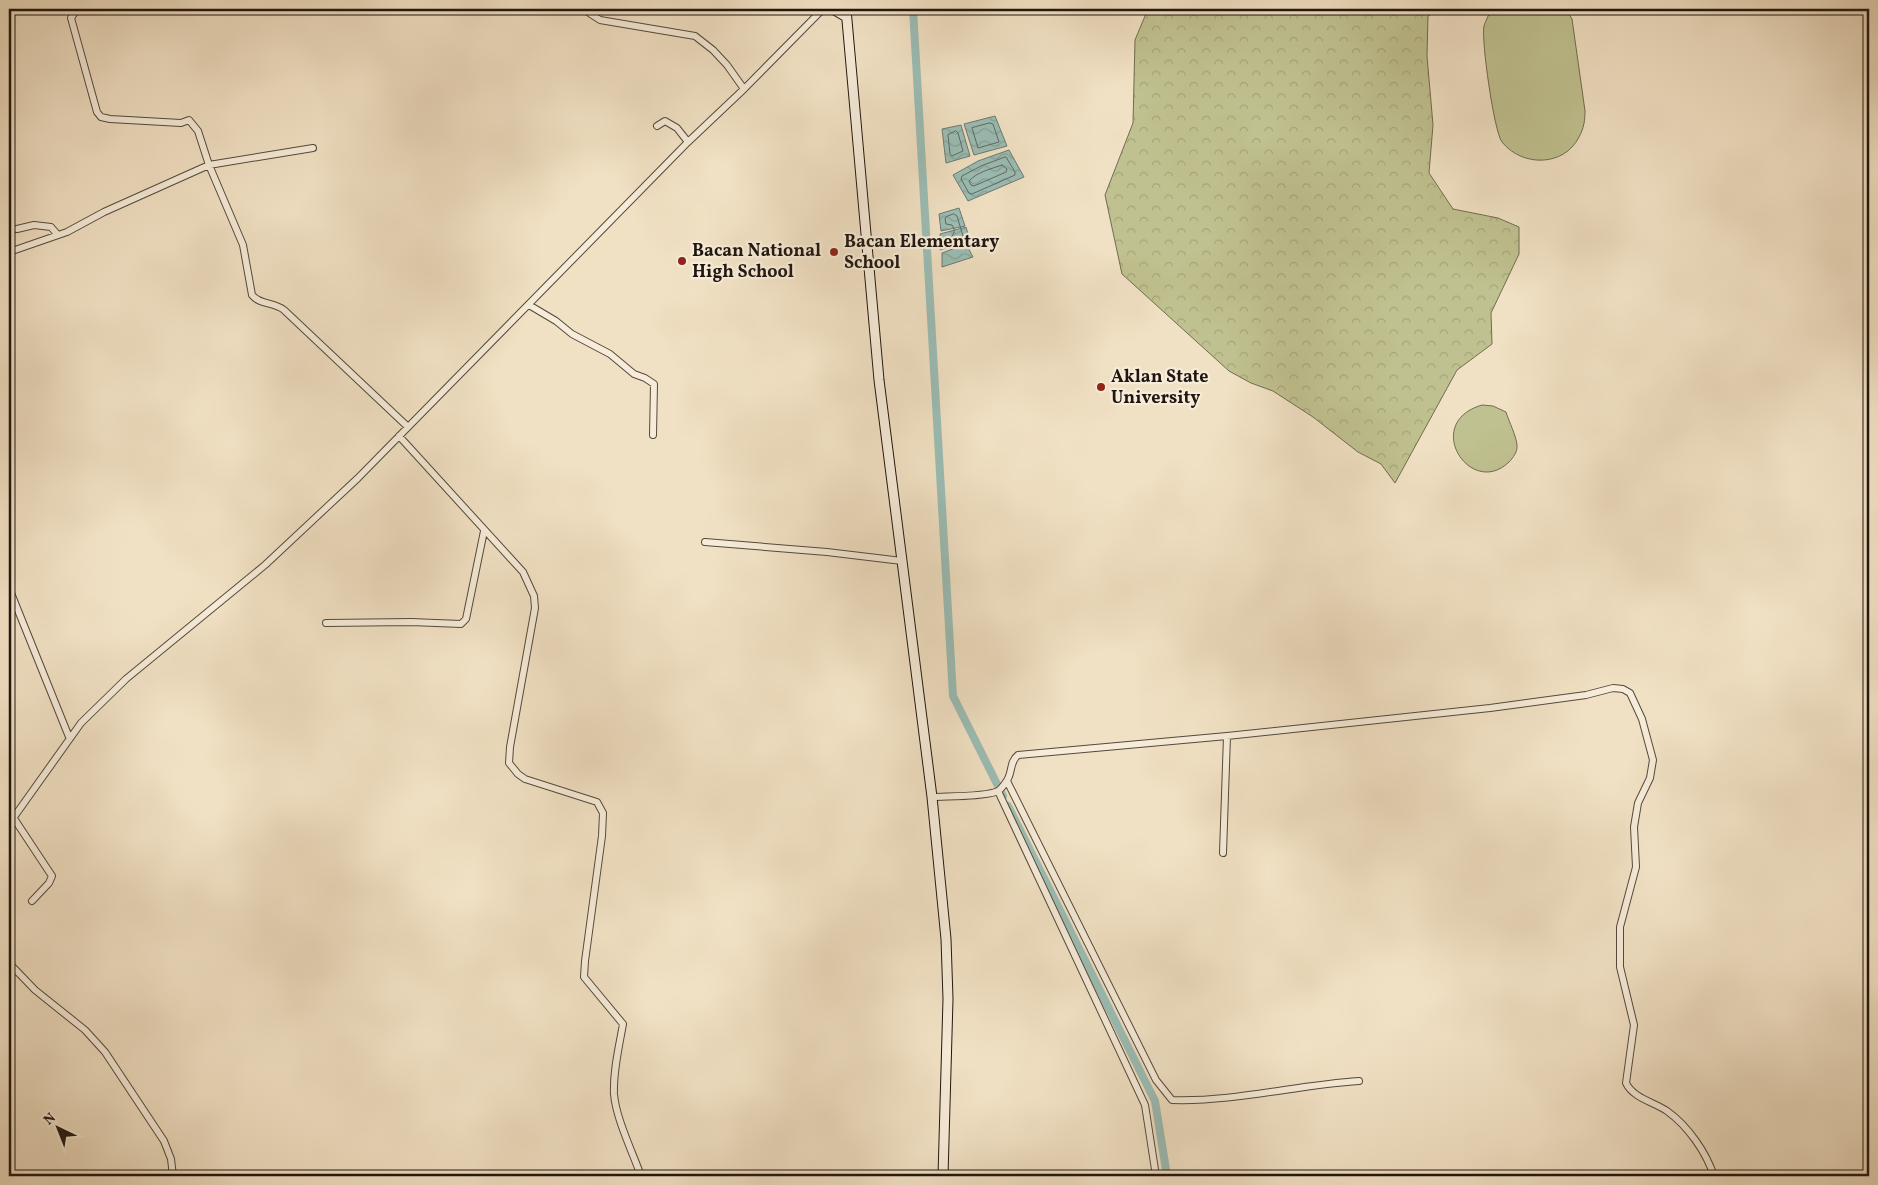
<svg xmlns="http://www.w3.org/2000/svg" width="1878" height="1185" viewBox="0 0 1878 1185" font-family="Vollkorn,serif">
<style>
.forest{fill:url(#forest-crowns);stroke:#706c50}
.green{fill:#c0c190;stroke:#706c50}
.water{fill:url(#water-waves);stroke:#6a7a73}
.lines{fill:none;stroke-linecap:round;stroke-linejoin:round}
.shore{stroke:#5e6a62;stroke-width:1}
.canal{stroke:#9bbdb5;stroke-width:8}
.street-casing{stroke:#54493c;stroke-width:8}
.secondary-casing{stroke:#20160f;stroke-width:11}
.street{stroke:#f6ecd9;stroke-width:6}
.secondary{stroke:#f6ecd9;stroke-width:9}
.poi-dot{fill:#8f2418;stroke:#f6ecd9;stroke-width:2}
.labels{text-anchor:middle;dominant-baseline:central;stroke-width:4.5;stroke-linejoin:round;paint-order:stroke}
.poi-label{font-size:18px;font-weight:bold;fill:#20160f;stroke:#f6ecd9;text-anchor:start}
</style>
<defs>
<pattern id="forest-crowns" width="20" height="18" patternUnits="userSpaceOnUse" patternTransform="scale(1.25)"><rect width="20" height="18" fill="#c0c190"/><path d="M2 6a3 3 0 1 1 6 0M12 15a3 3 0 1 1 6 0" fill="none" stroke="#a5a57b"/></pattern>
<pattern id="water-waves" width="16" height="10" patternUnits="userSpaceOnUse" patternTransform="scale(1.25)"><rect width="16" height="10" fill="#9bbdb5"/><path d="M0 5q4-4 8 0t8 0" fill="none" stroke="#85a29a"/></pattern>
</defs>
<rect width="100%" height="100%" fill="#f1e1c4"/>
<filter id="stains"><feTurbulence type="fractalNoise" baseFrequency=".004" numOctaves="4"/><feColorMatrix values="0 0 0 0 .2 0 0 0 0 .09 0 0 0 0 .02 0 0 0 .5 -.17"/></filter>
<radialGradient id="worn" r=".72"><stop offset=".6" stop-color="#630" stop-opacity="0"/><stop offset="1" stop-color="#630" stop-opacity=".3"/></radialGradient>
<path class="forest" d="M1148,9h292l-12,7 -1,40 6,69 -4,48 24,36 45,9 21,9v27l-28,59 1,31 -35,26 -62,113 -14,-19 -23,-12 -45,-35 -40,-26 -22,-8 -22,-12 -107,-97 -17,-79 28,-72 2,-83z"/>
<path class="green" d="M1493,9h73l6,10 13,92c0,9 -1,17 -6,26 -15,30 -57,30 -77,5 -8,-10 -21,-103 -18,-116 2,-6 5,-13 9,-17z
M1482,405l11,1 13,6c3,10 10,23 11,33 1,6 -4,13 -8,17 -38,37 -88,-39 -27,-57z"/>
<path class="water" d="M995,116l12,30 -33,9 -10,-31z
M961,125l9,31 -24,7 -4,-34z
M1009,150l15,27 -56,24 -15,-26 25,-14z
M959,208l6,18 -24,5 -2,-17z
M966,227l4,14 -30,9v-16z
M966,244l7,13 -31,10v-14z"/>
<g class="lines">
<path class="shore" d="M990,123l3,1 6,18 -21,6 -6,-20z
M956,131l2,2 5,18 -11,5 -2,-2 -2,-19z
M1006,157l9,15v3l-43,19 -3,-1 -8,-14 1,-3 19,-10z
M1002,165l5,4 -1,3 -32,14 -3,-1 -2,-4c8,-9 22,-12 33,-16z
M954,214l3,2 6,20 -1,3 -8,1 -3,-2 3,-5v-4l-2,-4 -6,-1 -1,-5 1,-2z"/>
<path class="canal" d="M913,9l40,687 50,100
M1008,806l147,295 12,75"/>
<defs>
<path id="street" d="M77,9l-6,9 26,94 4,5 9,2 71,4 8,-3 9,11 11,34 34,80 9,50c8,10 22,7 32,15l124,117
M583,9l17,11 95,16 18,14 14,15 17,24
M657,126l8,-5 12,7 11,14
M17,229l17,-4 17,2 6,7
M15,250l52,-18 37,-20 105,-47 104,-17
M529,305l27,16 16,13 38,20 24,20 11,4 9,6 -1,51
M399,436l124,136 11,24 1,12 -25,139 -1,16 9,11 7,5 72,23 6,11 -1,23 -17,125 -1,16 39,47c-4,23 -10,47 -9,70 2,25 19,59 27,82
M705,542l122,10 75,9
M9,588l60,149
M326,623l85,-1 50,2 5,-5 18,-88
M1007,781l149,299 16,20c63,2 124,-15 187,-19
M998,791l147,314 11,71
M932,797c15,-1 54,0 66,-6 3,-2 6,-6 8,-9 7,-9 3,-20 12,-27l209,-19 263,-28 96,-13 27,-7 10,1 7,4 12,26 11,41 -3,18 -12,25 -4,24 2,40 -16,60v40l14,58 -8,58c7,15 28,19 41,28 21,15 39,41 47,65
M13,817l39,59 -3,7 -17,18
M9,824l72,-101 45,-44 139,-114 93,-87 330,-336 56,-53 79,-80
M1223,853l4,-117
M9,963l26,27 50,40 20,22 59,89 7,18 2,17"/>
<path id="secondary" d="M833,9l12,7
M846,9l33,371 53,417 14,142 2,60 -5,177"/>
</defs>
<use href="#street" class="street-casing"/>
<use href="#secondary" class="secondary-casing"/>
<use href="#street" class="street"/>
<use href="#secondary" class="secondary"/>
</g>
<g class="poi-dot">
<circle cx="834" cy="252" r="5"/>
<circle cx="682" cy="261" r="5"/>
<circle cx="1101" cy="387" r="5"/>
</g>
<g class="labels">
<g class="poi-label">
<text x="844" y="242">Bacan Elementary<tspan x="844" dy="21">School</tspan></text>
<text x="692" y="251">Bacan National<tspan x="692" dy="21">High School</tspan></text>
<text x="1111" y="377">Aklan State<tspan x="1111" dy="21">University</tspan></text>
</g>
</g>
<rect width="1878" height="1185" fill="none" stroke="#f1e1c4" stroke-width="30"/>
<rect x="10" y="10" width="1858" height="1165" fill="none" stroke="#20160f" stroke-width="2.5"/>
<rect x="15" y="15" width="1848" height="1155" fill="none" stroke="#20160f"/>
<g transform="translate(58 1128) rotate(317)" stroke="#f6ecd9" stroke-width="4" paint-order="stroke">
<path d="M0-4L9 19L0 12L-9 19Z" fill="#20160f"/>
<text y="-8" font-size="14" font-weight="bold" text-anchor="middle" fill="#20160f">N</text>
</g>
<rect width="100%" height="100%" filter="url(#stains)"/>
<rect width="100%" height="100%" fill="url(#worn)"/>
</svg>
